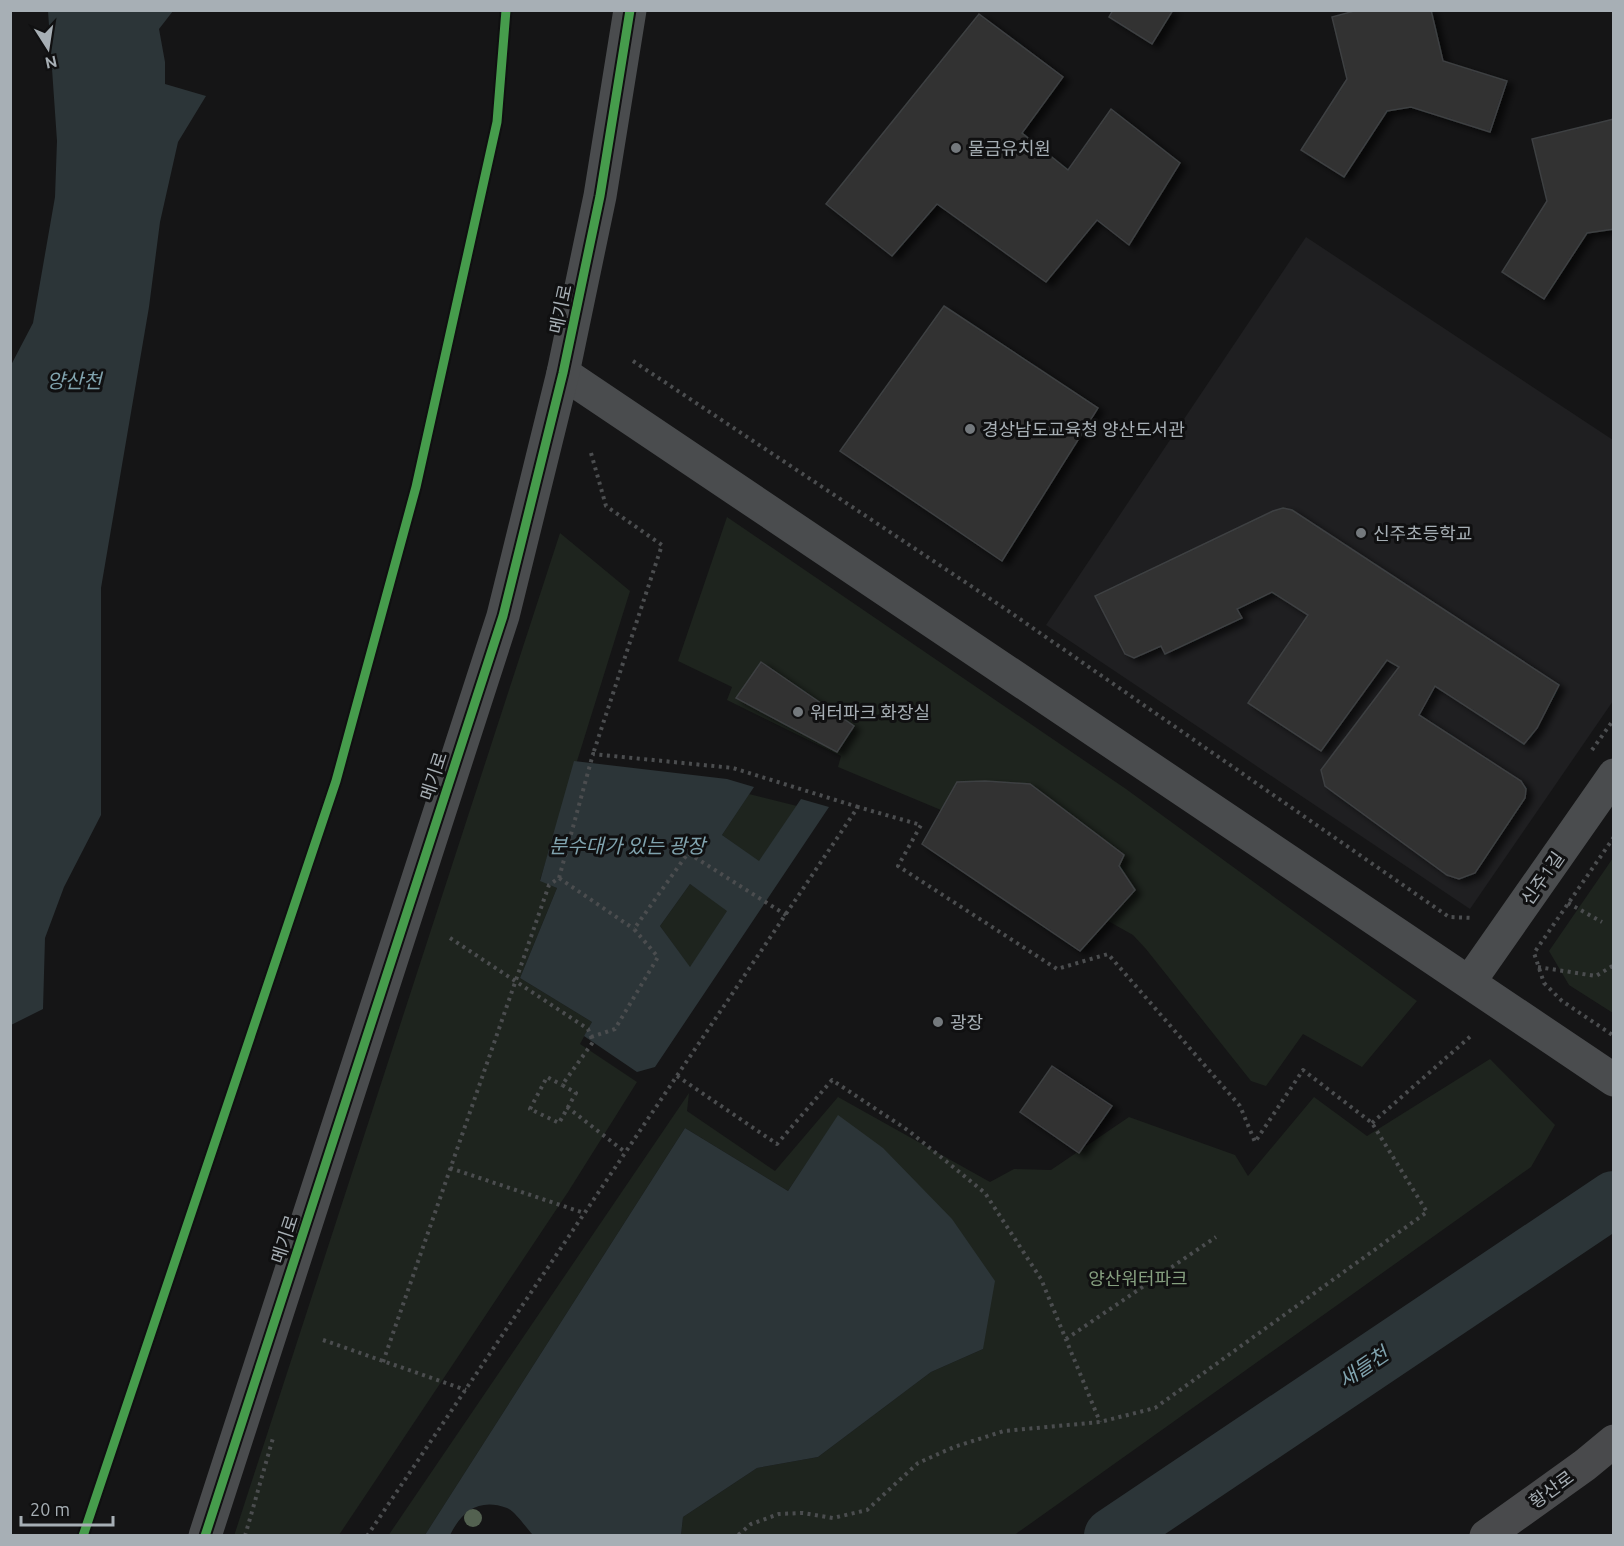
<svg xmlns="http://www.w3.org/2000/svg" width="1624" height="1546" viewBox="0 0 1624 1546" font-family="Ubuntu,'Noto Sans KR',sans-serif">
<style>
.built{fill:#1f1f21}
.green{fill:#1e241e}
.water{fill:#2c3538;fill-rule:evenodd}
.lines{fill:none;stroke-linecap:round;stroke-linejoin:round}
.river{stroke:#2c3538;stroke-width:56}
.building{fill:#303031;stroke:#3e4042;stroke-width:1.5;filter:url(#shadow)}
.path{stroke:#4b4d4f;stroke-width:4;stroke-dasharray:3 4.5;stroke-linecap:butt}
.minor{stroke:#4a4c4e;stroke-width:33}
.tertiary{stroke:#4a4c4e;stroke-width:33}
.secondary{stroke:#494a4c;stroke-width:33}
.cycleway-casing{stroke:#101011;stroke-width:13}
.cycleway{stroke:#469c4c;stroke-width:9}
.tree{fill:#536150}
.poi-dot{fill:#74797d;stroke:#101011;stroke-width:2}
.labels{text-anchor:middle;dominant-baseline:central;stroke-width:6;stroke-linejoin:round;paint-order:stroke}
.poi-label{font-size:18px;fill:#a7afb5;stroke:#101011;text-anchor:start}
.street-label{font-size:18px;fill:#a7afb5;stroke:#101011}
.park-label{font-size:18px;fill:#859f7f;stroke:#101011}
.water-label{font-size:20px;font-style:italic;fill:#80a3ae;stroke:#101011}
</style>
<defs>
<filter id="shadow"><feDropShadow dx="6" dy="4" stdDeviation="3" flood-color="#0009"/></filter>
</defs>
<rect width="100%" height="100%" fill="#151516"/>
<path class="built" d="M1306,237l307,203v261l-143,208 -424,-284z"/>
<path class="green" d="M727,517l399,272 291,212 -55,66 -59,-33 -37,52 -15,-5 -105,-132 -13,-14 -25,-14 27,-31 -16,-24 5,-11 -94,-71 -73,-2 -16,28 -103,-43 3,-11 -114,-56 5,-13 -54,-26z
M560,533l70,58 -90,289 17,8 -37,90 72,44 -12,22 57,38 -69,110 -229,343 -105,1z
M749,794l48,12 -38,56 -37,-27z
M1613,858v155l-44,-28 -20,-34z
M690,884l38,26 -38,58 -30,-42z
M1490,1059l65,66 -24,42 -518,369 -332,-1 2,-18 74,-49 61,-11 113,-85 52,-23 -145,-233 -50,75 -103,-63 -260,407 -37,1 301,-443 -2,18 88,60 63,-74 152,85 24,-13 37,1 78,-53 106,38 13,21 66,-79 53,39z"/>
<path class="water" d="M48,11h125l-14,18 6,33v22l41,12 -28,46 -18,80 -11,85 -48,281v227l-37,72 -19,51 -2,71 -32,16 -1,-658 23,-44 22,-126 2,-56z
M574,761l153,18 27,8 -32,48 37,26 42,-62 28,8 -174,260 -18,5 -53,-36 8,-14 -72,-44 37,-90 -17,-7zM690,884l37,27 -37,56 -30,-41z
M838,1115l45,33 69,71 43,62 -12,68 -52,23 -113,85 -61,11 -74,49 -2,18h-148c-7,-7 -17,-23 -26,-27 -28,-10 -45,3 -57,27h-25l260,-407 103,63z"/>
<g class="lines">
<path class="river" d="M1112,1536l502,-337"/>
</g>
<path class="building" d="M1113,10h60l-21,34 -43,-27z
M1358,10h73l12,51 64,20 -17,51 -79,-25 -24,4 -43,66 -43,-27 46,-71 -15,-62z
M979,14l84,63 -41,56 46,37 43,-61 69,54 -51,82 -32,-25 -51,62 -109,-78 -45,52 -66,-52z
M1614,119v110l-27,4 -43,66 -42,-27 45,-71 -15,-62z
M944,306l154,102 -96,153 -162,-110z
M1283,508l9,2 267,175 -22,43 -13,16 -89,-58 -16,29 102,66 5,8 -1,9 -50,75 -16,6 -12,-4 -122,-89 -4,-16 78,-103 -12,-7 -66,91 -73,-48 60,-88 -36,-23 -35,17 5,9 -77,36 -4,-8 -27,12 -9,-4 -30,-58 178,-85z
M761,662l93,64 -17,26 -101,-54z
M985,781l45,3 94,71 -5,11 16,24 -55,61 -158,-107 35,-62z
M1052,1066l60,40 -33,47 -59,-41z"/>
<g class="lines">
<path class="path" d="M633,361l371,247 445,309 25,1
M591,453l15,53 56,39 -69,209
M1592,750l22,-31
M1614,837l-80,116 10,30 18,18 52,35
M559,878l34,-124 140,14 125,39
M1568,903l34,19
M450,938l138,91 5,13 -31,43 14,8 -17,30 -29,-14 17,-32 15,8
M1538,967l58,9 18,-11
M591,1037l24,-8 43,-72 -24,-28 54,-76 98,62
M677,1076l100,68 55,-64 77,51 76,62 56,86 59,143
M567,1107l58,45
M1372,1123l100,-88
M450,1168l134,45
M1066,1339l150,-102
M323,1340l143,50
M383,1362l166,-477 10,-7 75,51
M245,1536l28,-98
M367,1536l491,-729 63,18 -23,41 159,103 51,-15 132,152 15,36 48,-72 69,53 55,89 -272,196 -55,14 -96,9 -50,16 -36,16 -51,47 -34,8 -30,-5 -24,1 -28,10 -14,12"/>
<path class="minor" d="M563,373l1051,707
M1470,981l144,-206"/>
<path class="tertiary" d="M205,1536l298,-920 60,-243 37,-177 30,-186"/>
<path class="secondary" d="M1486,1536l99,-71 29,-24"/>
<defs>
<path id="cycleway" d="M83,1536l253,-755 80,-294 81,-365 9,-112
M205,1536l298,-920 60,-243 37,-177 30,-186"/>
</defs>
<use href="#cycleway" class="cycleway-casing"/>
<use href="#cycleway" class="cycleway"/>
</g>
<circle class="tree" cx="473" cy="1518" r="9"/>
<g class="poi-dot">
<circle cx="956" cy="148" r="6"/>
<circle cx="970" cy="429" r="6"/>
<circle cx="1361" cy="533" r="6"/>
<circle cx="798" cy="712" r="6"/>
<circle cx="938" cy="1022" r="6"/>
</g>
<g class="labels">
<g class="poi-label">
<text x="968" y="148">물금유치원</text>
<text x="982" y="429">경상남도교육청 양산도서관</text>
<text x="1373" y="533">신주초등학교</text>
<text x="810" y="712">워터파크 화장실</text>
<text x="950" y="1022">광장</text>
</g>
<g class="street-label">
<text transform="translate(560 309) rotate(-78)">메기로</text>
<text transform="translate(433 776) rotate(-72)">메기로</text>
<text transform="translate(1542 878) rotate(-55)">신주1길</text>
<text transform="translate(284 1239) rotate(-72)">메기로</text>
<text transform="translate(1551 1489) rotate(-36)">황산로</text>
</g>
<g class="park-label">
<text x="1138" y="1278">양산워터파크</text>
</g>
<g class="water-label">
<text x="74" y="380">양산천</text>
<text x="627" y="845">분수대가 있는 광장</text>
<text transform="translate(1363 1367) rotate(-34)">새들천</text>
</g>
</g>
<rect width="1624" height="1546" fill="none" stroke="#a7afb5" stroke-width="24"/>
<g transform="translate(48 48) rotate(168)" stroke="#101011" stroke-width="4.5" paint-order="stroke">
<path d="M0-4.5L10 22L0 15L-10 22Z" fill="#a7afb5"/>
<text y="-9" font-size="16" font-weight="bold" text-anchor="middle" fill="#a7afb5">N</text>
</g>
<path d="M21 1516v9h92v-9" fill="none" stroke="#a7afb5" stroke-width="3"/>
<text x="30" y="1516" font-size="18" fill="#a7afb5" stroke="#101011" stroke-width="4.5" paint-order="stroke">20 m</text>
</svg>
